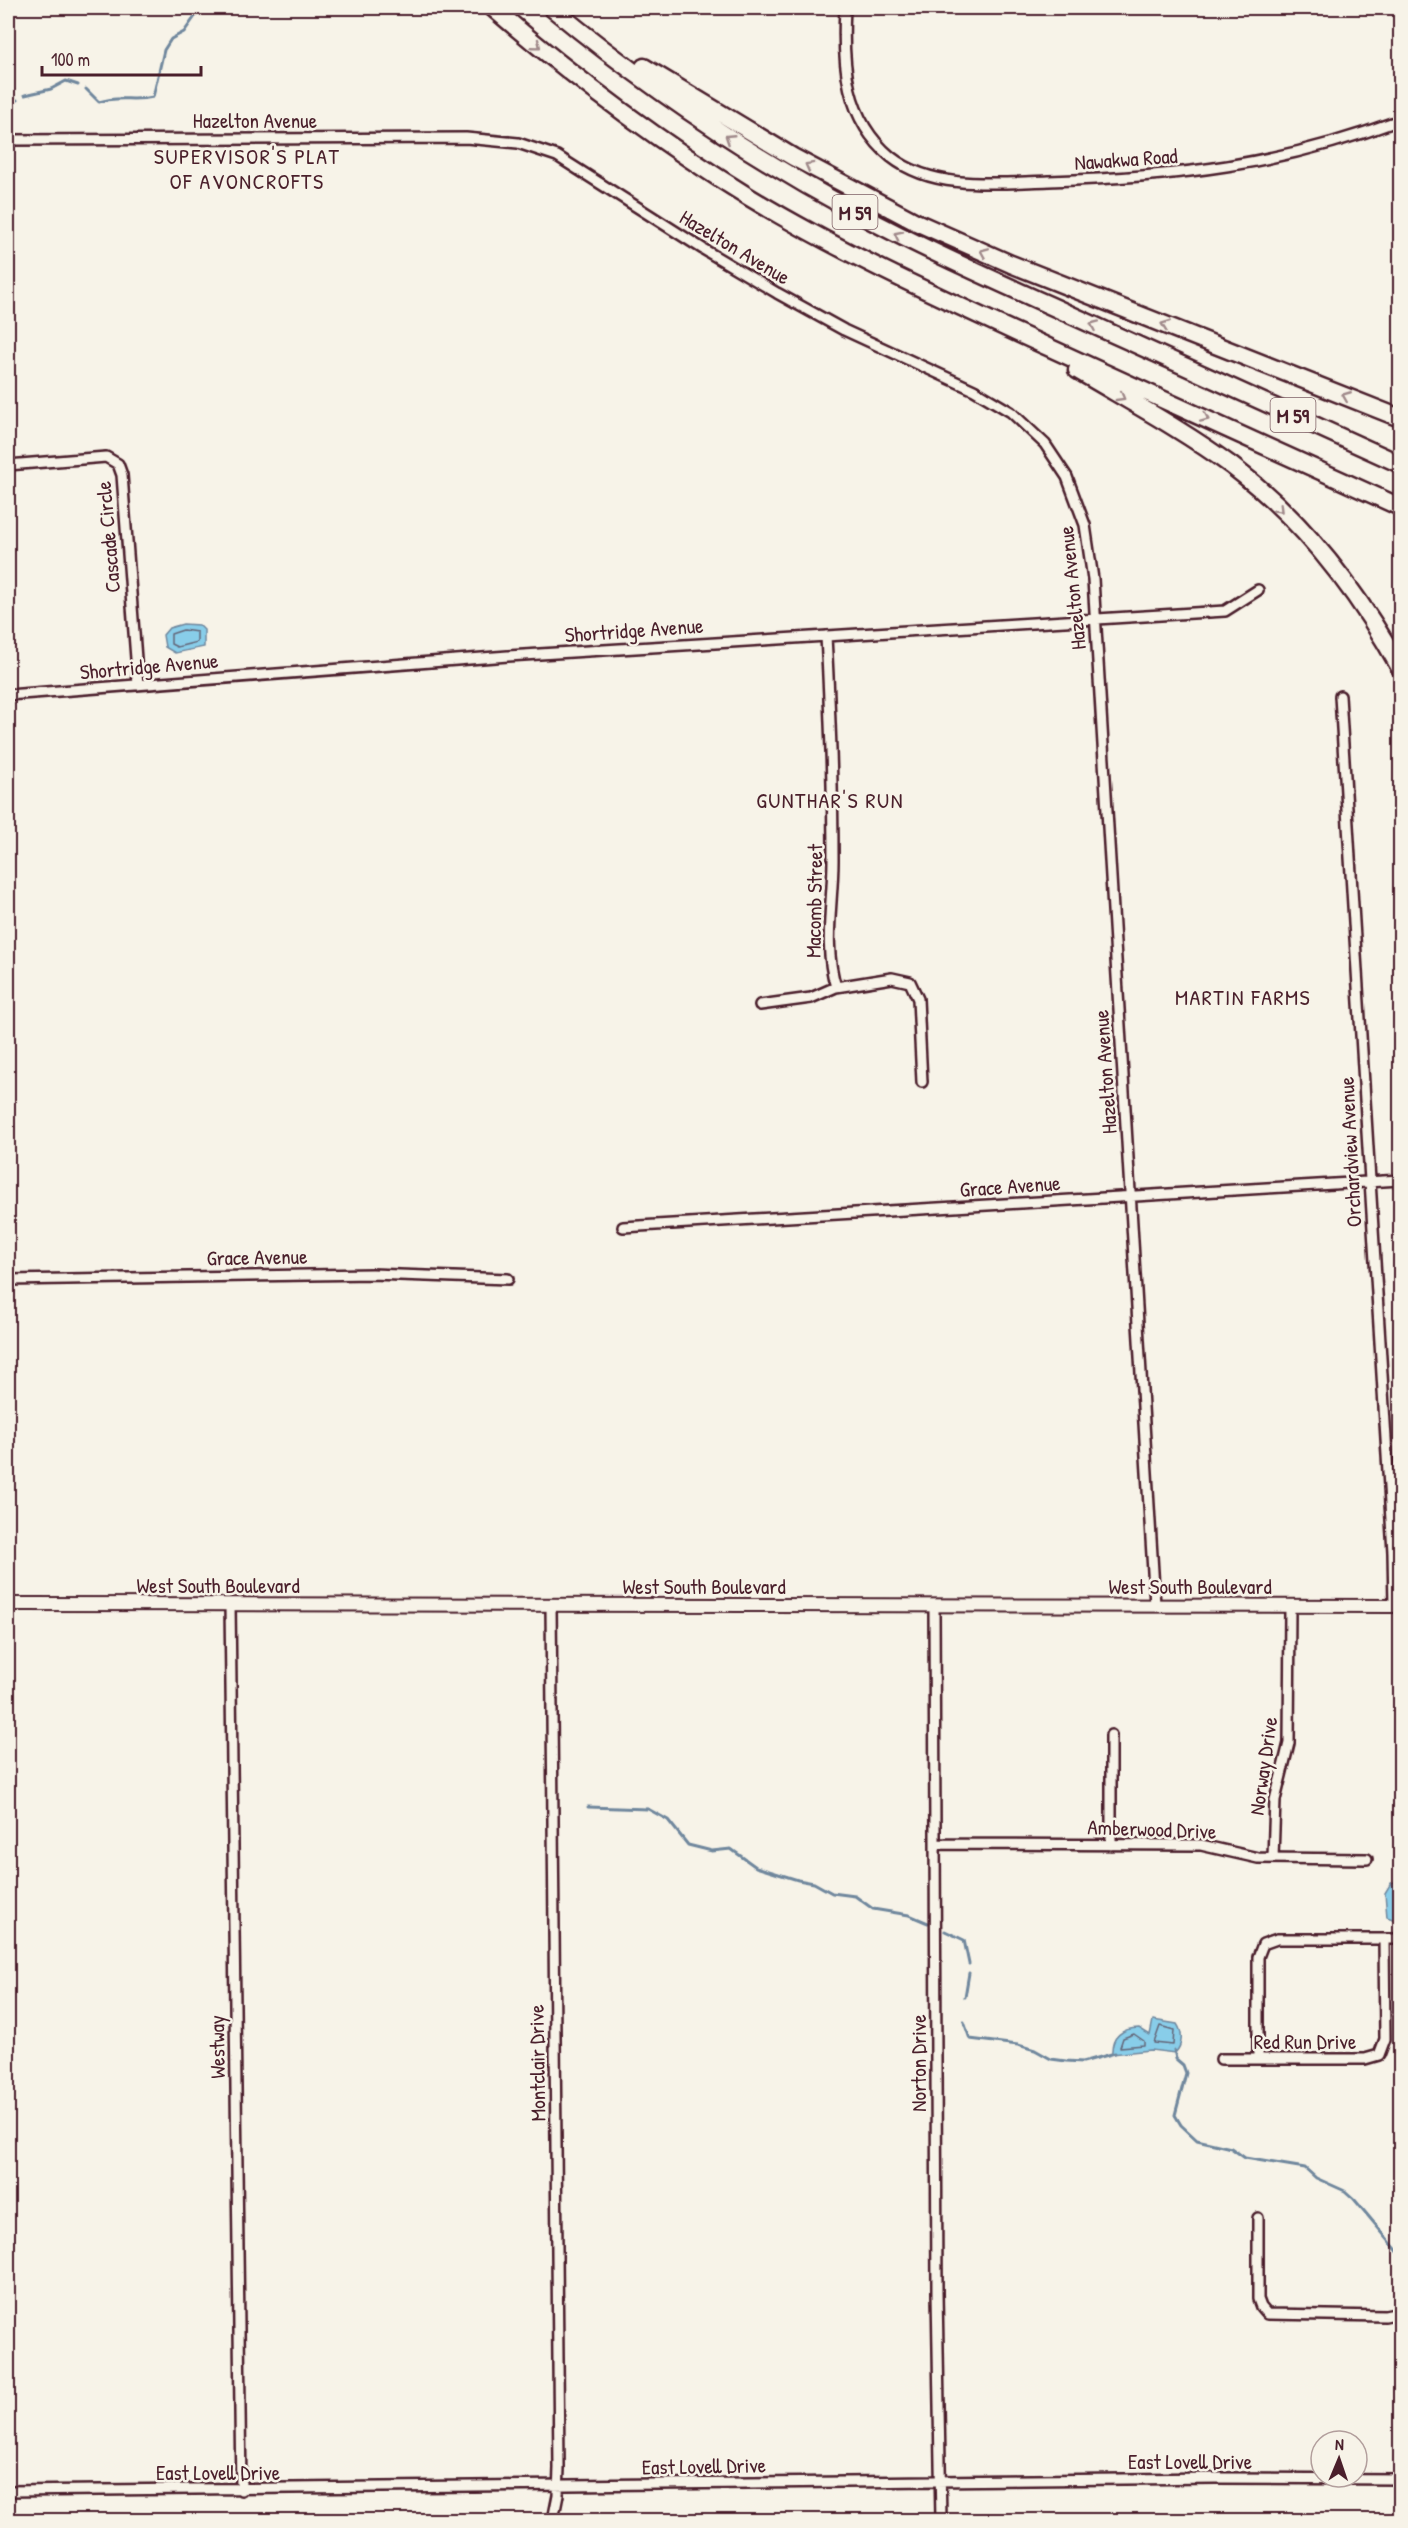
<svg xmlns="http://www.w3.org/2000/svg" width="1408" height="2528" viewBox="0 0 1408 2528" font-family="'Patrick Hand',sans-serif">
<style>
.water{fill:#88cde9;stroke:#6f879d;stroke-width:1.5}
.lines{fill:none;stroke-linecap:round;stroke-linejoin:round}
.shore{stroke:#636577;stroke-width:1.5}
.stream{stroke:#6f879d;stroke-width:3}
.street-casing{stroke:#4a1f2b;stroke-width:14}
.secondary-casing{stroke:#4a1f2b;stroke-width:16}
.highway-casing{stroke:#4a1f2b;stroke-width:21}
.street{stroke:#f7f3e8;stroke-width:9}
.secondary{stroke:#f7f3e8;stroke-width:12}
.highway{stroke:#f7f3e8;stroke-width:16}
.oneway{stroke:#a0898a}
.labels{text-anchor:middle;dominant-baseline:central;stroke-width:5;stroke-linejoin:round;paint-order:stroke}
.shield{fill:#f7f3e8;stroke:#7e5f64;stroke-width:1.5}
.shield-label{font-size:20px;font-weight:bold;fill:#4a1f2b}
.street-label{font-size:21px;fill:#4a1f2b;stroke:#f7f3e8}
.neighbourhood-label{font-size:22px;letter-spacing:1.5px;fill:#4a1f2b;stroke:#f7f3e8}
</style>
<rect width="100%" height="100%" fill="#f7f3e8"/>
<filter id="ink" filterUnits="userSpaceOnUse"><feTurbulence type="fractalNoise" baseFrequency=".0167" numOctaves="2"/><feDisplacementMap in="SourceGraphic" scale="12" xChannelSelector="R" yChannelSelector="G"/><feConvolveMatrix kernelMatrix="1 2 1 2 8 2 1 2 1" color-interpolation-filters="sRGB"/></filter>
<g filter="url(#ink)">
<path class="water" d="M183,624l16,1 5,5v17l-29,6 -10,-6 -2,-12 6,-7z
M1400,1880v41h-2l-11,-4 -2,-24 6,-10z
M1153,2020l24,4c6,9 6,21 -2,29l-24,-3 -39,4c-1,-17 10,-26 27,-26l11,7z"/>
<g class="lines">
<path class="shore" d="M183,630l14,2v10l-20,5 -6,-3v-10z
M1160,2026l14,4 -1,15 -19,-2z
M1134,2034l10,7v4l-24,2 3,-9z"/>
<path class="stream" d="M86,89l13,13c21,-7 33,0 54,-5l11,-47 7,-11 13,-7 17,-24
M25,95l26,-6 15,-8 12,4
M8,104l9,-4
M588,1807l60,2 20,11 20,25 24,6 19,-2 25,18 42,13 16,3 18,10 23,3 18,13 36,6 19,8
M945,1931l19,9 5,24
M965,1997l4,-24
M964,2022l6,17 48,6 17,5 16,9 15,2 17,1 32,-9
M1174,2050l2,9 7,6 3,8 -11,42 6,10 16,15 34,8 14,10 60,10 11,10 29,13 9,8 46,55"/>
<defs>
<path id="street" d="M845,8c-3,55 0,111 46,149 43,34 107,26 158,24 128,-4 231,-16 351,-61
M8,140l458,-2 52,5 39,13 146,93 74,44 67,37 130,60 37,22 34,32 22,33 18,48 8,54 62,1026
M8,465l98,-8 12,7 4,11 16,210
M826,636c4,75 7,149 7,224 0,43 -10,86 3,127l56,-9 18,4 8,17 4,83
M8,695l500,-39 717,-45 33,-21
M1340,696l53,856 1,54
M760,1005l51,-7 25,-11
M623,1227l777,-47
M8,1280l364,-6 136,5
M230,1604l11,886
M551,1605l8,863 -1,27 -5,25
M934,1605l3,688 4,227
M1111,1735v110
M935,1844l266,1 57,13 109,1
M1273,1858l2,-58 14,-57 1,-136
M1221,2059h144l14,-4 6,-16 -1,-100
M1258,2059v-102l5,-13 14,-5h123
M1258,2218v81l3,8 6,7 118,2 15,-3
M8,2491l1208,-13 184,1"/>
<path id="secondary" d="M8,1604l1392,2"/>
<path id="highway" d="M493,8c80,69 165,133 256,189 96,58 197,103 299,150 117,54 235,107 352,160
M552,8c93,77 195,146 301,203 85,46 173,83 260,123 96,43 192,87 287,130
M644,67l149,90 123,65 95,42 389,154
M1077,370c52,31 106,60 155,96 70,53 126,126 168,202"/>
</defs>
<use href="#street" class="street-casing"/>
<use href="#secondary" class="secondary-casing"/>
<use href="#highway" class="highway-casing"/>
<use href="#street" class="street"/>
<use href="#secondary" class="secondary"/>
<use href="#highway" class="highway"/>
</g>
<defs><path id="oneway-chevron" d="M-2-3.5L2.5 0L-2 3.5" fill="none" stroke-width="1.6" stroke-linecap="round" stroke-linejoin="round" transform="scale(1.5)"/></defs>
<g class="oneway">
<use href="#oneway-chevron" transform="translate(537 45) rotate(39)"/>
<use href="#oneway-chevron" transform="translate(729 138) rotate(-147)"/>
<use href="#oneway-chevron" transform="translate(809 166) rotate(-151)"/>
<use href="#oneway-chevron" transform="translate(898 235) rotate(-153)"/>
<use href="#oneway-chevron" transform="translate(984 252) rotate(-157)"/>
<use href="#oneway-chevron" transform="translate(1094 325) rotate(-156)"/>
<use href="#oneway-chevron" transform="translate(1165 325) rotate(-159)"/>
<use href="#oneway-chevron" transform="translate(1346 396) rotate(-158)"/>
<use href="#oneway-chevron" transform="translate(1121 397) rotate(30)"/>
<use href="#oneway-chevron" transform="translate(1205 418) rotate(24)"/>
<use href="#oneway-chevron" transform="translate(1279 509) rotate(45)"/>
</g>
</g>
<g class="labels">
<g class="shield">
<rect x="832.5" y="195" width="45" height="34" rx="4.5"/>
<rect x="1270.5" y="398" width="45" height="34" rx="4.5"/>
</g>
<g class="shield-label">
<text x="855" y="212">M 59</text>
<text x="1293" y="415">M 59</text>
</g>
<g class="street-label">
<text x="255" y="120">Hazelton Avenue</text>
<text transform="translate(1126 159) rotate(-4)">Nawakwa Road</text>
<text transform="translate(735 247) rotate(31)">Hazelton Avenue</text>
<text transform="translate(108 537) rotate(-95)">Cascade Circle</text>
<text transform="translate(1072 588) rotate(-96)">Hazelton Avenue</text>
<text transform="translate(634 630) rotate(-4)">Shortridge Avenue</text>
<text transform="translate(149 666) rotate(-5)">Shortridge Avenue</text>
<text transform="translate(814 901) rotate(-89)">Macomb Street</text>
<text transform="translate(1105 1072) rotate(-94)">Hazelton Avenue</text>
<text transform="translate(1350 1152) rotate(-93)">Orchardview Avenue</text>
<text transform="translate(1010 1186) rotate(-4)">Grace Avenue</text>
<text transform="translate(257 1257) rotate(-1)">Grace Avenue</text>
<text x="218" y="1585">West South Boulevard</text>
<text x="704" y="1586">West South Boulevard</text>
<text x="1190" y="1586">West South Boulevard</text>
<text transform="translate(1263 1766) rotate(-82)">Norway Drive</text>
<text transform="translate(1152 1829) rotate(2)">Amberwood Drive</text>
<text x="1305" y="2041">Red Run Drive</text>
<text transform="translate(217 2047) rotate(-91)">Westway</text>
<text transform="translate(537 2063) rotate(-91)">Montclair Drive</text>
<text transform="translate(918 2063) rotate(-90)">Norton Drive</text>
<text x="1190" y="2461">East Lovell Drive</text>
<text transform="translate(704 2466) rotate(-1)">East Lovell Drive</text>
<text x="218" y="2472">East Lovell Drive</text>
</g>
<g class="neighbourhood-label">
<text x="247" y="156">SUPERVISOR'S PLAT<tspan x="247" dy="25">OF AVONCROFTS</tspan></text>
<text x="830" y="800">GUNTHAR'S RUN</text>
<text x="1243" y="997">MARTIN FARMS</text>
</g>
</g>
<rect width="1408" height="2528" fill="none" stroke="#f7f3e8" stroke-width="30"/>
<rect x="15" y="15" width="1378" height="2498" fill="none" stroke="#4a1f2b" stroke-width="2" filter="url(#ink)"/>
<g transform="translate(1339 2459) rotate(2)"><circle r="28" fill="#f7f3e8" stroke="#b29e9c" stroke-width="1.5"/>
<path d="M0-4.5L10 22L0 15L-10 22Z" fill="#4a1f2b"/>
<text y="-9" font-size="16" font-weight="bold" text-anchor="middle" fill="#4a1f2b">N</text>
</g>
<path d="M42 66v9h159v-9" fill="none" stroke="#4a1f2b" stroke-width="3"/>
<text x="51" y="66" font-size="18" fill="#4a1f2b" stroke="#f7f3e8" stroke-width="4.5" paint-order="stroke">100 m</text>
</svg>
